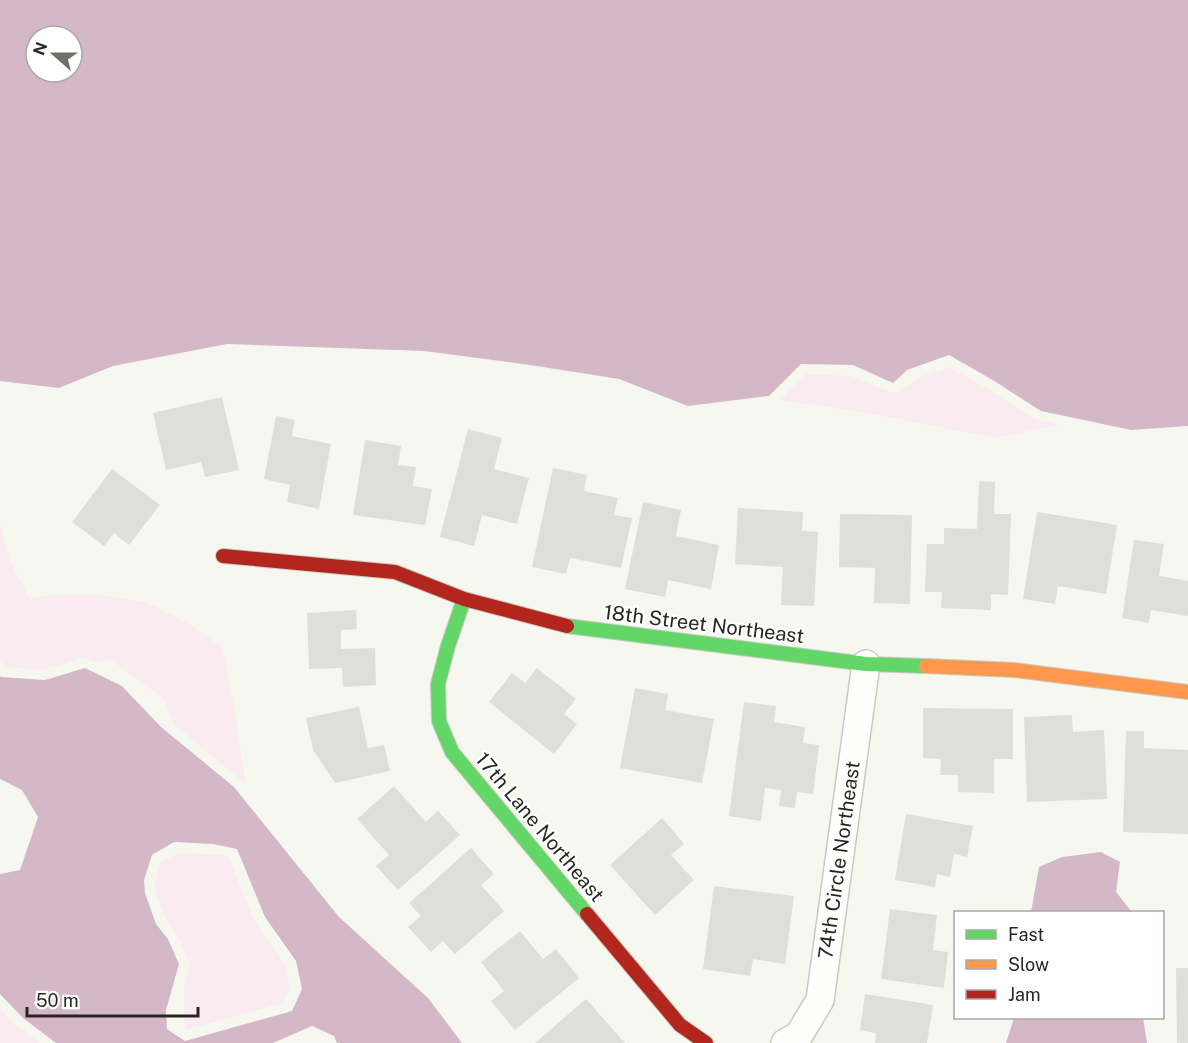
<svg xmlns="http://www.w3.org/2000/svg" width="1188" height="1043" viewBox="0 0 1188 1043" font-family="'Public Sans',sans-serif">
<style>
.green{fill:#faebf1}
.water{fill:#d4b8c8;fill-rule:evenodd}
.building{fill:#dedfd8}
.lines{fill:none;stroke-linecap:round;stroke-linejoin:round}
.street-casing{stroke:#c9cac3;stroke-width:30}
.fast-casing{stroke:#c9cac3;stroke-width:16}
.slow-casing{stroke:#c9cac3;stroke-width:16}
.jam-casing{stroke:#c9cac3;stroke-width:16}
.street{stroke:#fefefd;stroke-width:27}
.fast{stroke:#63d668;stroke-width:14}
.slow{stroke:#ff974d;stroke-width:14}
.jam{stroke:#b3261e;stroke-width:14}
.labels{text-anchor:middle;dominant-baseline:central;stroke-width:4.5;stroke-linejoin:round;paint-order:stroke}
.street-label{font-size:20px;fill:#262721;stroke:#fff}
</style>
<rect width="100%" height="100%" fill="#f6f8ef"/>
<path class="green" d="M949,367l41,23 45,29 24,6 -64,13 -133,-26 -82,-12 26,-26 45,2 42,17 6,-1 8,-7 2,1 13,-10z
M0,524l10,37 20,38 28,-5 44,1 43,7 41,20 36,25 12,58 12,81 -5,-6 -68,-56 -9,-25 -53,-39 -15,3 -12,-5 -41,12 -37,-3 -6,-6z
M178,853l44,2 7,2 25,63 31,45 5,22 -7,16 -97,27 -2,-10v-34l6,-22 -12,-28 -12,-16 -10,-28 -1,-10 6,-20z
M0,1009l16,16 24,18h-40z"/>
<path class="water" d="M0,0h1188v426l-57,4 -90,-19 -45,-29 -47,-27 -42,15 -14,13 -40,-18 -52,-1 -32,32 -81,10 -69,-27 -89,-14 -106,-14 -197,-7 -114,22 -54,22 -59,-7zM36,36h36v36h-36z
M85,668l37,18 39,41 73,60 105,130 89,81 34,45h-125l-3,-7 -22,-10 -39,17h-217l-33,-25 -23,-24v-120l20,-4 18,-53 -16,-27 -22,-11v-103l1,1 44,3zM174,842l39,2 24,5 28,68 31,44 6,28 -10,22 -107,30 -18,-12 -1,-19 13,-46 -11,-25 -12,-15 -11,-31 -1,-13 8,-25z
M1101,852l19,10 -4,30 16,20h-101l8,-45 23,-10z
M1014,1018h129l4,25h-141z"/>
<path class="building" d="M222,397l17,73 -34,7 -4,-15 -35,8 -13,-57z
M276,416l19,4 -3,16 39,8 -12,65 -32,-7 3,-17 -26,-6z
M468,429l34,9 -8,31 35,9 -12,46 -35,-9 -8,31 -34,-9z
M365,440l36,6 -3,19 18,2 -3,19 19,3 -7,36 -72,-10z
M553,468l34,7 -3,16 34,7 -4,17 18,3 -11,50 -51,-10 -4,16 -34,-7z
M112,469l48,36 -31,40 -15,-12 -10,13 -32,-24z
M979,481l16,1 -1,32h17l-3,81 -17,-1v16l-50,-2 1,-16h-17l2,-48h17v-16l33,1z
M643,502l38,8 -5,26 43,9 -8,44 -43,-9 -3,17 -40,-8z
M738,508l65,4 -1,19 16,1 -4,74 -33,-1 2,-38 -48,-3z
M1037,512l80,13 -11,69 -48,-8 -3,18 -32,-5z
M840,514l72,1 -2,89 -36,-1 1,-35 -36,-1z
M1134,540l30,4 -5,32 29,5v35l-37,-6 -2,13 -27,-5z
M356,610l1,19 -16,1v19l34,-1 1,37 -33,2 -1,-19 -33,1 -2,-56z
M537,668l39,31 -12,15 13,10 -23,30 -65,-52 23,-29 13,10z
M635,688l33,6 -3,16 49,9 -12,64 -82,-15z
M744,702l32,4 -2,16 31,5 -2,16 16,2 -6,49 -16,-2 -2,16 -16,-2 2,-16 -16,-2 -4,33 -32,-5z
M359,707l9,41 16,-3 6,26 -55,12 -22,-33 -7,-32z
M923,708l90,1v50h-19v34l-36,-1v-17h-18l1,-16 -18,-1z
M1072,715l1,17 31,-2 3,69 -80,3 -3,-85z
M1126,731h18v17l44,2v84l-65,-2z
M394,786l32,36 12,-11 22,24 -62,55 -22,-24 13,-11 -32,-36z
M906,814l67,12 -6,31 -13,-3 -4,23 -13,-3 -2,13 -40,-7z
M662,818l22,26 -13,11 23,25 -39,35 -45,-50z
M471,848l23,26 -13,11 23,26 -49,43 -12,-13 -12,11 -23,-25 13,-11 -12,-13z
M714,886l80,10 -9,68 -32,-5 -3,17 -47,-7z
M890,909l47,6 -4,35 15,2 -4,36 -63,-9z
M520,931l23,28 13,-10 23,29 -64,52 -24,-29 13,-10 -23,-29z
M1176,968h12v75h-11z
M865,994l68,11 -6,38h-52l1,-10 -16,-3z
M586,999l39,44h-90z"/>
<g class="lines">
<defs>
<path id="street" d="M785,1043l14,-8 21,-35 46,-336"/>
<path id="fast" d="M464,599l-16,47 -10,38 1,37 13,31 135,162
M567,626l299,38 60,2"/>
<path id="slow" d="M926,666l88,4 174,22"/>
<path id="jam" d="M223,556l172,16 69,27 103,27
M587,914l93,111 26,18"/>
</defs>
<use href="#street" class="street-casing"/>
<use href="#fast" class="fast-casing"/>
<use href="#slow" class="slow-casing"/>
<use href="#jam" class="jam-casing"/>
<use href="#street" class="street"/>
<use href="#fast" class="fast"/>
<use href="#slow" class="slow"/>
<use href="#jam" class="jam"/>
</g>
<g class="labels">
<g class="street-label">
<text transform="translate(704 624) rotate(7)">18th Street Northeast</text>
<text transform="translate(540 827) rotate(50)">17th Lane Northeast</text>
<text transform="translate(839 860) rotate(-82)">74th Circle Northeast</text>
</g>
</g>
<rect x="954" y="911" width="210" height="108" fill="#ffffff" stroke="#a8a9a6" stroke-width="1.5"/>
<rect x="966" y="930" width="30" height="9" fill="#63d668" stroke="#a8a9a6" stroke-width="1.5"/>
<text x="1008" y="941" font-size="18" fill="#262721">Fast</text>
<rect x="966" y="960" width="30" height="9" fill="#ff974d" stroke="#a8a9a6" stroke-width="1.5"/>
<text x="1008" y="971" font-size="18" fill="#262721">Slow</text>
<rect x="966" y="990" width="30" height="9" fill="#b3261e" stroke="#a8a9a6" stroke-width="1.5"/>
<text x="1008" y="1001" font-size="18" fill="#262721">Jam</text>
<g transform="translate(54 54) rotate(291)"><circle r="28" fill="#ffffff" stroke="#a8a9a6" stroke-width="1.5"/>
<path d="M0-4.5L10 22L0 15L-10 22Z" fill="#6f7069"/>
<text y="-9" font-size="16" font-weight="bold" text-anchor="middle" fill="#262721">N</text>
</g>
<path d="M27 1007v9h171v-9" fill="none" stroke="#262721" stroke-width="3"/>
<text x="36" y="1007" font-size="18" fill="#262721" stroke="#ffffff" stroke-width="4.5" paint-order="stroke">50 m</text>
</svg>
